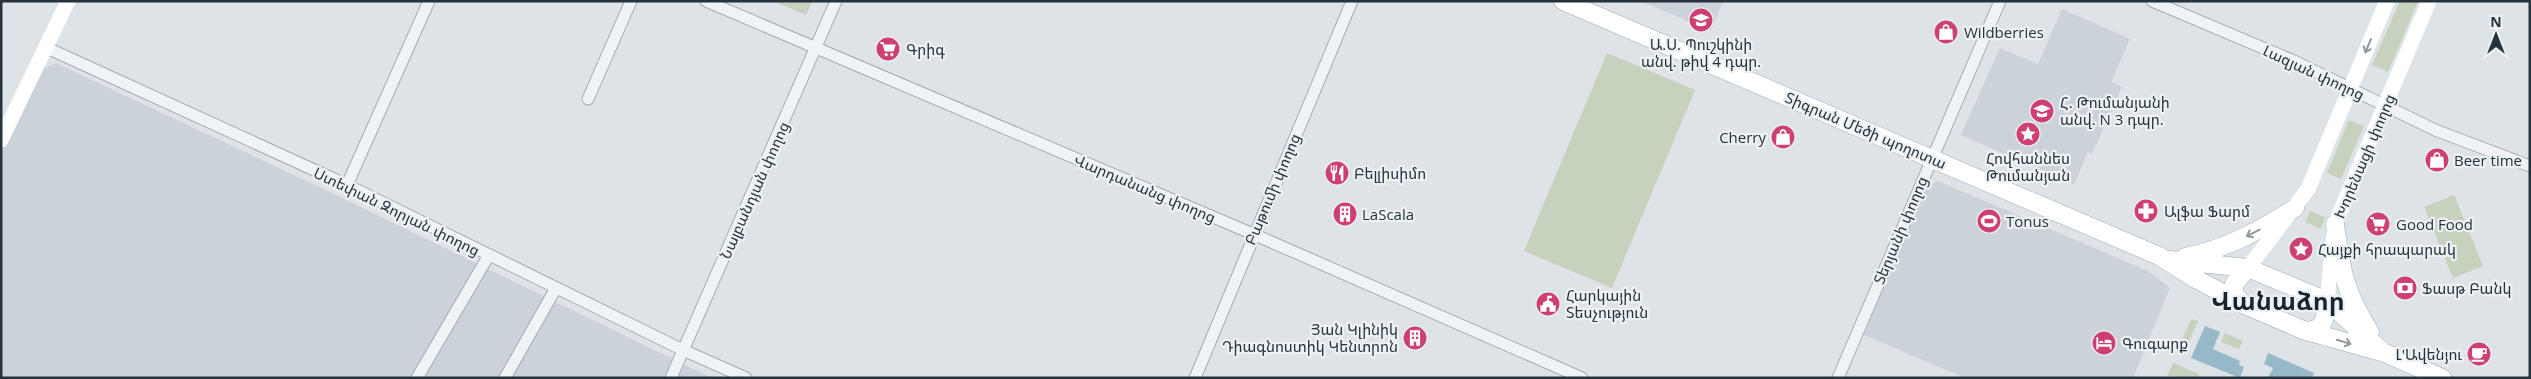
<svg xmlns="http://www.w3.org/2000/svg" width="2531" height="379" viewBox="0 0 2531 379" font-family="'Open Sans','Noto Sans Armenian',sans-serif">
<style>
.built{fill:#cbd2d9}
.green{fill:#c6d1be}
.water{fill:#97b8c7}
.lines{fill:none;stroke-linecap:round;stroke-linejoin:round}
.street-casing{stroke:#a2abb1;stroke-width:13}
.primary-casing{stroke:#9ca9b2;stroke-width:19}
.street{stroke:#eff3f5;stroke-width:11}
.secondary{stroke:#fff;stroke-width:15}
.primary{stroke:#fff;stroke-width:18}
.oneway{stroke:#92999e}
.labels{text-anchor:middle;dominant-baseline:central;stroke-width:4.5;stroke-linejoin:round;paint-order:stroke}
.poi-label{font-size:15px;fill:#26333d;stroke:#ecf1f4;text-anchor:start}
.street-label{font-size:15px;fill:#26333d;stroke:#ecf1f4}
.town-label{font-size:25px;font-weight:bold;fill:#19242e;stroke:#ecf1f4}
</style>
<rect width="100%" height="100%" fill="#dde3e7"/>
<path class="built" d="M1641,1h82l-12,30z
M2062,9l68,30 -19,43 11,5 -30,67 -4,-2 -14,32 -113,-49 39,-87 38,16z
M56,63l280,132 376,183h-711v-227l40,-81z
M1938,181l210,90 22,17 -37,90h-168l-101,-43 62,-147z"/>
<path class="green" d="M773,1h39l-6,14z
M2400,1h18l-30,71 -16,-7z
M1607,53l88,37 -83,198 -88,-37z
M2349,120l15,6 -23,53 -14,-6z
M2454,195l29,71 -30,12 -29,-71z
M2310,211l15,6 -4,12 -16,-7z
M2191,319l7,2 -15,34 -6,-3z
M2225,333l18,8 -4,8 -18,-7z
M2173,363l26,11 -2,4 -30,-2z"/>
<path class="water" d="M2205,326l15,6 -7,17 27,12 -1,4 5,2 -4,11 -49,-20z
M2268,353l46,20 -2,5h-44l5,-10 -9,-4z"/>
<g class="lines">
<defs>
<path id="street" d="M706,1l547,233 329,144
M2152,1l142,60 141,69 95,36
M45,47l302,138 336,165 63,28
M588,99l43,-98
M347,185l82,-184
M417,378l72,-123
M505,378l51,-90
M671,378l165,-377
M1195,378l157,-377
M1838,378l162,-377"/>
<path id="primary" d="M1563,1l596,255 37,23 49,26 58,25 82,23 57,25
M2335,224c6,45 10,70 35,108
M2185,257c42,-8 75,-27 110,-49
M2170,260l78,8 79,33 55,50
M2245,305l-11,-10v-11l14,-16
M2303,330c21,4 23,-13 24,-29"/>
</defs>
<use href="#street" class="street-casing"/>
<use href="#primary" class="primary-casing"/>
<use href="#street" class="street"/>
<path class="secondary" d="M1,140l67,-139
M2248,268l60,-79 79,-188
M2327,301l8,-77 94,-223"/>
<use href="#primary" class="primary"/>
</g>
<defs><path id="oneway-shaft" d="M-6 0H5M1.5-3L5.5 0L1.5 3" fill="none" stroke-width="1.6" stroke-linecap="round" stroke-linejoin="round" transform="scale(1.25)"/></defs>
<g class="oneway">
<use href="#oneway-shaft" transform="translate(2368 46) rotate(113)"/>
<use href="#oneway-shaft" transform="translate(2253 233) rotate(153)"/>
<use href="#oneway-shaft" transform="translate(2344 342) rotate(17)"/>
</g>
<defs>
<symbol id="school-disc" viewBox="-11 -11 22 22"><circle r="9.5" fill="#cd4071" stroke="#ecf1f4"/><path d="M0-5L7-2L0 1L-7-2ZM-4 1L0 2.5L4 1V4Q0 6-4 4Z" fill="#fff"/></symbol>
<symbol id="shop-disc" viewBox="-11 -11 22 22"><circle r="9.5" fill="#cd4071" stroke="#ecf1f4"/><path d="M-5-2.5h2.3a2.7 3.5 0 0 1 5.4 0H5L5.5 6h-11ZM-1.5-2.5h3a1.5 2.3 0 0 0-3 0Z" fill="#fff"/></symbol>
<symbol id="supermarket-disc" viewBox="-11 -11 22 22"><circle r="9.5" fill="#cd4071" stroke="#ecf1f4"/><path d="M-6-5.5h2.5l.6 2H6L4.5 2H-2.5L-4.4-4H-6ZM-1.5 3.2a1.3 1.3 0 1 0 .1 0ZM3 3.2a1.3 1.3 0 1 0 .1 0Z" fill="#fff"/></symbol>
<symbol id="sight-disc" viewBox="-11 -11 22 22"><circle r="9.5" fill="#cd4071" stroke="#ecf1f4"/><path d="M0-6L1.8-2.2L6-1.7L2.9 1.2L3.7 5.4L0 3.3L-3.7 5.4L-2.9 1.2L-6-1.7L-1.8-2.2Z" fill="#fff"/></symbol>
<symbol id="restaurant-disc" viewBox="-11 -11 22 22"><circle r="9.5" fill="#cd4071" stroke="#ecf1f4"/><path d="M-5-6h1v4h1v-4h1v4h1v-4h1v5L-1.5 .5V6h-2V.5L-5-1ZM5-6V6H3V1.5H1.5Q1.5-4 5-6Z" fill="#fff"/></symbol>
<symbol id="pharmacy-disc" viewBox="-11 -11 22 22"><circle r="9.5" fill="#cd4071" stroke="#ecf1f4"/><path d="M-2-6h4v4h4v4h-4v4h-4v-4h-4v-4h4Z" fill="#fff"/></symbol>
<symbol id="building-disc" viewBox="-11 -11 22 22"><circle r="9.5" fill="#cd4071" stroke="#ecf1f4"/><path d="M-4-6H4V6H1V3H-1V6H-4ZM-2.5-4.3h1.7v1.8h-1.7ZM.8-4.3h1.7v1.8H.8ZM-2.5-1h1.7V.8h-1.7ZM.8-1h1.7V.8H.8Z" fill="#fff"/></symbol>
<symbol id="stadium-disc" viewBox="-11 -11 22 22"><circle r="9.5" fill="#cd4071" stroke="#ecf1f4"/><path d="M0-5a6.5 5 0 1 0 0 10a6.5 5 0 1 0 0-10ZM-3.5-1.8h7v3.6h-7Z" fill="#fff"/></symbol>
<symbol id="bank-disc" viewBox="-11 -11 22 22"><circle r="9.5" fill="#cd4071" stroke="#ecf1f4"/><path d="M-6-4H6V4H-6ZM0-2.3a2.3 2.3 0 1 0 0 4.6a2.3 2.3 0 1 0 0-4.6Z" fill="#fff"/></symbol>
<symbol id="civic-disc" viewBox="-11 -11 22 22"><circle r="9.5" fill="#cd4071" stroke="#ecf1f4"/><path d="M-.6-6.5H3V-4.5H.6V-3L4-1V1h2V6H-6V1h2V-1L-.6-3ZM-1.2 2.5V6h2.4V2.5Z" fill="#fff"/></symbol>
<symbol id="hotel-disc" viewBox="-11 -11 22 22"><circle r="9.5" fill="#cd4071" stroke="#ecf1f4"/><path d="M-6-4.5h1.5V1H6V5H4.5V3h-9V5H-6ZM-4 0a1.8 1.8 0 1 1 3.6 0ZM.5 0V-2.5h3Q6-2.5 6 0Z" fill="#fff"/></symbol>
<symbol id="cafe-disc" viewBox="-11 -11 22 22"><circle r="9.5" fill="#cd4071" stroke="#ecf1f4"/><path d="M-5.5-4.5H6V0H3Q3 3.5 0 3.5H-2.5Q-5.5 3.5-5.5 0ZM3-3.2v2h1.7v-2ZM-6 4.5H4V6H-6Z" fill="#fff"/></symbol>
</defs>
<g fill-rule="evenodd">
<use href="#school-disc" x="1687" y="6" width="28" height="28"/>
<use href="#shop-disc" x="1932" y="18" width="28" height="28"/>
<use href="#supermarket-disc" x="874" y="35" width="28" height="28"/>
<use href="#school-disc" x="2028" y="97" width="28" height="28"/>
<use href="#sight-disc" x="2014" y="120" width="28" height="28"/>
<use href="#shop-disc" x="1769" y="123" width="28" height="28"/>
<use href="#shop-disc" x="2423" y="146" width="28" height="28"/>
<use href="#restaurant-disc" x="1323" y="159" width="28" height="28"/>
<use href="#pharmacy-disc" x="2132" y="197" width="28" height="28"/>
<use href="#building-disc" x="1331" y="200" width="28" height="28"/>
<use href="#stadium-disc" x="1975" y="207" width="28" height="28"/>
<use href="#supermarket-disc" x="2364" y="210" width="28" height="28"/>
<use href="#sight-disc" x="2287" y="235" width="28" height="28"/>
<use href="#bank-disc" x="2391" y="274" width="28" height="28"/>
<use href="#civic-disc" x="1534" y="290" width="28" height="28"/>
<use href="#building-disc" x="1401" y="324" width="28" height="28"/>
<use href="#hotel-disc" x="2090" y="329" width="28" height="28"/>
<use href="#cafe-disc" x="2465" y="340" width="28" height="28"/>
</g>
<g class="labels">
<g class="poi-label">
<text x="1964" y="32">Wildberries</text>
<text x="1701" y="44" text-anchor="middle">Ա.Ս. Պուշկինի<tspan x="1701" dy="17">անվ. թիվ 4 դպր.</tspan></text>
<text x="906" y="49">Գրիգ</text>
<text x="2060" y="102">Հ. Թումանյանի<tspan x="2060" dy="17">անվ. N 3 դպր.</tspan></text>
<text x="1766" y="137" text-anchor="end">Cherry</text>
<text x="2028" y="158" text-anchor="middle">Հովհաննես<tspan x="2028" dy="17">Թումանյան</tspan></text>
<text x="2454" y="160">Beer time</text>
<text x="1354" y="173">Բելլիսիմո</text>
<text x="2164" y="211">Ալֆա Ֆարմ</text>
<text x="1362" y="214">LaScala</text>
<text x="2006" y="221">Tonus</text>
<text x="2396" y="224">Good Food</text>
<text x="2318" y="249">Հայքի հրապարակ</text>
<text x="2422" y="288">Ֆասթ Բանկ</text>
<text x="1566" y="295">Հարկային<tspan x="1566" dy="17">Տեսչություն</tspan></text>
<text x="1398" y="329" text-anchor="end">Յան Կլինիկ<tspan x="1398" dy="17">Դիագնոստիկ Կենտրոն</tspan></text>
<text x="2122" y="343">Գուգարք</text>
<text x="2462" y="354" text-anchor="end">Լ'Ավենյու</text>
</g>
<g class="street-label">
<text transform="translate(2314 72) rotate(25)">Լազյան փողոց</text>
<text transform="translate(1866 130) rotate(23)">Տիգրան Մեծի պողոտա</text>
<text transform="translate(2364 156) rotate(-67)">Խորենացի փողոց</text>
<text transform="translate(1145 188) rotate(23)">Վարդանանց փողոց</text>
<text transform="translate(1272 189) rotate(-67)">Բաթումի փողոց</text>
<text transform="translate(754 190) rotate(-66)">Նալբանդյան փողոց</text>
<text transform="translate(397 211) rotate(26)">Ստեփան Զորյան փողոց</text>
<text transform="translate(1900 230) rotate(-67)">Տերյանի փողոց</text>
</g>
<g class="town-label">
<text x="2278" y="300">Վանաձոր</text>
</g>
</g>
<rect width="2531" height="379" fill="none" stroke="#26333d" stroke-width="5"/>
<g transform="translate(2496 35)" stroke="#ecf1f4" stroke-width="4" paint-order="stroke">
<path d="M0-4L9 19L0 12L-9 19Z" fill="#26333d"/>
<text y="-8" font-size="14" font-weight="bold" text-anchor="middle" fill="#26333d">N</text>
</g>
</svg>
